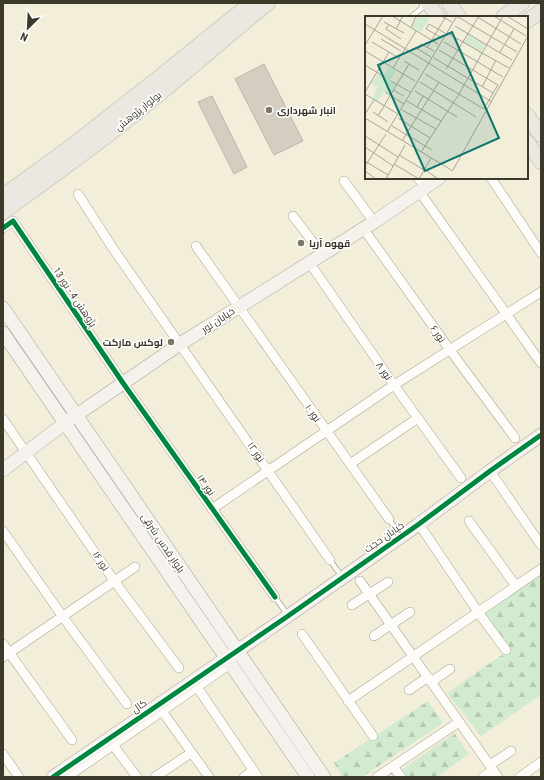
<svg xmlns="http://www.w3.org/2000/svg" width="544" height="780" viewBox="0 0 544 780" font-family="'Roboto Condensed',Cairo,sans-serif">
<style>
.grass{fill:url(#grass-tufts)}
.forest{fill:url(#forest-firs)}
.building{fill:#d5cdbf;stroke:#bdb5a8}
.lines{fill:none;stroke-linecap:round;stroke-linejoin:round}
.lane-casing{stroke:#a8a595;stroke-width:6}
.street-casing{stroke:#a8a595;stroke-width:10}
.secondary-casing{stroke:#a8a595;stroke-width:14}
.primary-casing{stroke:#cfcdc3;stroke-width:16}
.lane{stroke:#fdfcf9;stroke-width:4.5}
.street{stroke:#fdfcf9;stroke-width:9}
.secondary{stroke:#f5f2ee;stroke-width:13}
.primary{stroke:#ebe8e1;stroke-width:14}
.cycleway-casing{stroke:#fff;stroke-width:8}
.cycleway{stroke:#00873e;stroke-width:5}
.poi-dot{fill:#7c7868;stroke:#fff;stroke-width:1.5}
.labels{text-anchor:middle;dominant-baseline:central;stroke-width:3;stroke-linejoin:round;paint-order:stroke}
.poi-label{font-size:10px;font-weight:bold;fill:#3c392a;stroke:#fff;text-anchor:start}
.street-label{font-size:10px;fill:#3c392a;stroke:#fff}
.inset-road{fill:none;stroke:#a9a694;stroke-width:1}
.view{fill:#0f766e;fill-opacity:0.15;stroke:#0f766e;stroke-width:2}
.inset-edge{fill:none;stroke:#3c392a;stroke-width:2}
</style>
<defs>
<pattern id="grass-tufts" width="24" height="20" patternUnits="userSpaceOnUse"><rect width="24" height="20" fill="#d2ebcf"/><path d="M3 7l-1-3M5 7V3M7 7l1-3M15 17l-1-3M17 17v-4M19 17l1-3" fill="none" stroke="#b5cab2"/></pattern>
<pattern id="forest-firs" width="22" height="20" patternUnits="userSpaceOnUse"><rect width="22" height="20" fill="#d2ebcf"/><path d="M5 1l3.5 6h-7zM16 11l3.5 6h-7z" fill="#b5cab2"/></pattern>
</defs>
<rect width="100%" height="100%" fill="#f2eeda"/>
<path class="grass" d="M80,433l2,1 146,212 -1,1 -2,1 -146,-214z"/>
<path class="forest" d="M541,575v120l-60,41 -34,-43 62,-43 -25,-36z
M428,701l15,22 -81,54h-19l-9,-14z
M454,733l15,21 -32,23h-46z"/>
<path class="building" d="M264,64l39,77 -29,14 -39,-76z
M212,96l35,71 -13,7 -36,-72z"/>
<g class="lines">
<defs>
<path id="lane" d="M411,17l10,-8 2,-6
M389,519l11,16
M330,560l12,17
M275,597l12,17"/>
<path id="street" d="M418,178l7,9
M491,178l50,75
M344,181l30,41
M419,191l122,172
M78,194l34,53 218,313
M293,216l29,38
M3,228l10,-7 110,162 152,214
M363,228l87,122 65,88
M196,246l193,273
M309,262l85,123 67,93
M3,419l112,163 64,86
M350,464l68,-46
M490,471l51,74
M212,509l182,-124 147,-93
M469,521l47,65
M419,524l59,88 28,38
M3,531l60,86 64,87
M360,581l138,196
M352,605l36,-23
M302,634l71,102
M374,636l36,-24
M3,644l69,96
M3,657l132,-90
M431,682l19,-13
M197,687l61,90
M409,690l19,-13
M348,701l193,-132
M162,711l47,66
M113,745l24,32
M3,754l16,23
M490,765l21,-14
M393,766l8,11
M67,777l163,-113 2,-4
M155,777l36,-24
M244,777l9,-7
M377,777l82,-55
M483,777l10,-7
M520,777l21,-15"/>
<path id="secondary" d="M3,308l321,469
M3,333l305,444
M3,470l62,-47 115,-79 194,-122 65,-44
M53,777l235,-161 131,-92 71,-53 51,-36"/>
<path id="primary" d="M428,3l10,14
M449,3l10,14
M503,17l19,-14
M527,21l14,-10
M527,115l14,20
M527,142l14,20
M3,196l66,-48 88,-69 94,-76
M3,212c47,-34 94,-67 139,-104 43,-34 84,-71 126,-105"/>
</defs>
<use href="#lane" class="lane-casing"/>
<use href="#street" class="street-casing"/>
<use href="#secondary" class="secondary-casing"/>
<use href="#primary" class="primary-casing"/>
<use href="#lane" class="lane"/>
<use href="#street" class="street"/>
<use href="#secondary" class="secondary"/>
<use href="#primary" class="primary"/>
<defs>
<path id="cycleway" d="M3,228l10,-7 110,162 152,214
M53,777l235,-161 131,-92 71,-53 51,-36"/>
</defs>
<use href="#cycleway" class="cycleway-casing"/>
<use href="#cycleway" class="cycleway"/>
</g>
<g class="poi-dot">
<circle cx="269" cy="110" r="4"/>
<circle cx="301" cy="243" r="4"/>
<circle cx="171" cy="342" r="4"/>
</g>
<g class="labels">
<g class="poi-label">
<text x="277" y="110">انبار شهرداری</text>
<text x="309" y="243">قهوه آریا</text>
<text x="163" y="342" text-anchor="end">لوکس مارکت</text>
</g>
<g class="street-label">
<text transform="translate(138 111) rotate(-39)">بولوار پژوهش</text>
<text transform="translate(75 297) rotate(56)">پژوهش 4 - نور 13</text>
<text transform="translate(218 320) rotate(-33)">خیابان نور</text>
<text transform="translate(438 334) rotate(55)">نور ۶</text>
<text transform="translate(384 371) rotate(55)">نور ۸</text>
<text transform="translate(313 413) rotate(55)">نور ۱۰</text>
<text transform="translate(256 452) rotate(55)">نور ۱۲</text>
<text transform="translate(206 485) rotate(55)">نور ۱۴</text>
<text transform="translate(384 537) rotate(-35)">خیابان حجت</text>
<text transform="translate(163 543) rotate(56)">بلوار قدس شرقی</text>
<text transform="translate(101 561) rotate(56)">نور ۱۶</text>
<text transform="translate(139 706) rotate(-35)">کال</text>
</g>
</g>
<g transform="translate(365 16)">
<rect width="163" height="163" fill="#f2eeda"/>
<path d="M53,0l12,2 -9,14 -9,-5zM24,51l7,4 -6,10 6,3 -7,11 -5,-3 -6,9 -5,-3 4,-11 -6,-4 7,-9 5,3z" fill="#d2ebcf"/>
<path d="M103,19l17,9 -4,8 -17,-10z" fill="#d2ebcf"/>
<path class="inset-road" d="M27,0l46,28M76,0l11,6M111,0l45,28M129,0l32,20M142,0l21,13M93,1l59,35M19,6l20,11M0,8l127,78M24,8l-3,5 15,10M90,10l57,34M46,12l5,-12M31,13l7,-13M84,18l33,19M77,22l-16,-9 3,-5 16,9M16,23l20,12M7,26l27,16M79,26l59,35M0,29l18,-29M51,32l15,9M62,32l19,-32M53,33l3,-5 13,7M0,35l50,30M135,36l14,-23M117,37l27,15M69,42l59,35M39,45l15,9M0,49l18,11M28,52l23,-37M81,53l33,-53M60,58l59,35 5,-9 9,-15 -59,-35M26,65l19,11M55,66l56,35M117,71l14,-27M28,74l11,6M50,75l42,26M0,76l24,-40M20,76l19,12M0,78l33,20M42,85l34,20M52,91l6,-11M37,94l34,19M8,96l15,10M0,98l9,-14M13,100l31,-52M0,102l88,53M33,102l32,20M27,110l40,24M22,116l70,-116M0,120l33,21M37,125l37,-59M0,131l28,19M56,136l38,-58 44,-78M34,139l25,15M0,145l23,14M29,148l25,15M0,150l21,-32M88,154l75,-134M0,155l11,8M62,155l11,8M21,163l19,-34M54,163l12,-21"/>
<path class="view" d="M87,16l47,106 -74,33 -47,-106z"/>
<rect width="163" height="163" class="inset-edge"/>
</g>
<rect width="544" height="780" fill="none" stroke="#3c392a" stroke-width="8"/>
<g transform="translate(28 28) rotate(204)" stroke="#ffffff" stroke-width="3" paint-order="stroke">
<path d="M0-3L7 15L0 10L-7 15Z" fill="#3c392a"/>
<text y="-6" font-size="11" font-weight="bold" text-anchor="middle" fill="#3c392a">N</text>
</g>
</svg>
